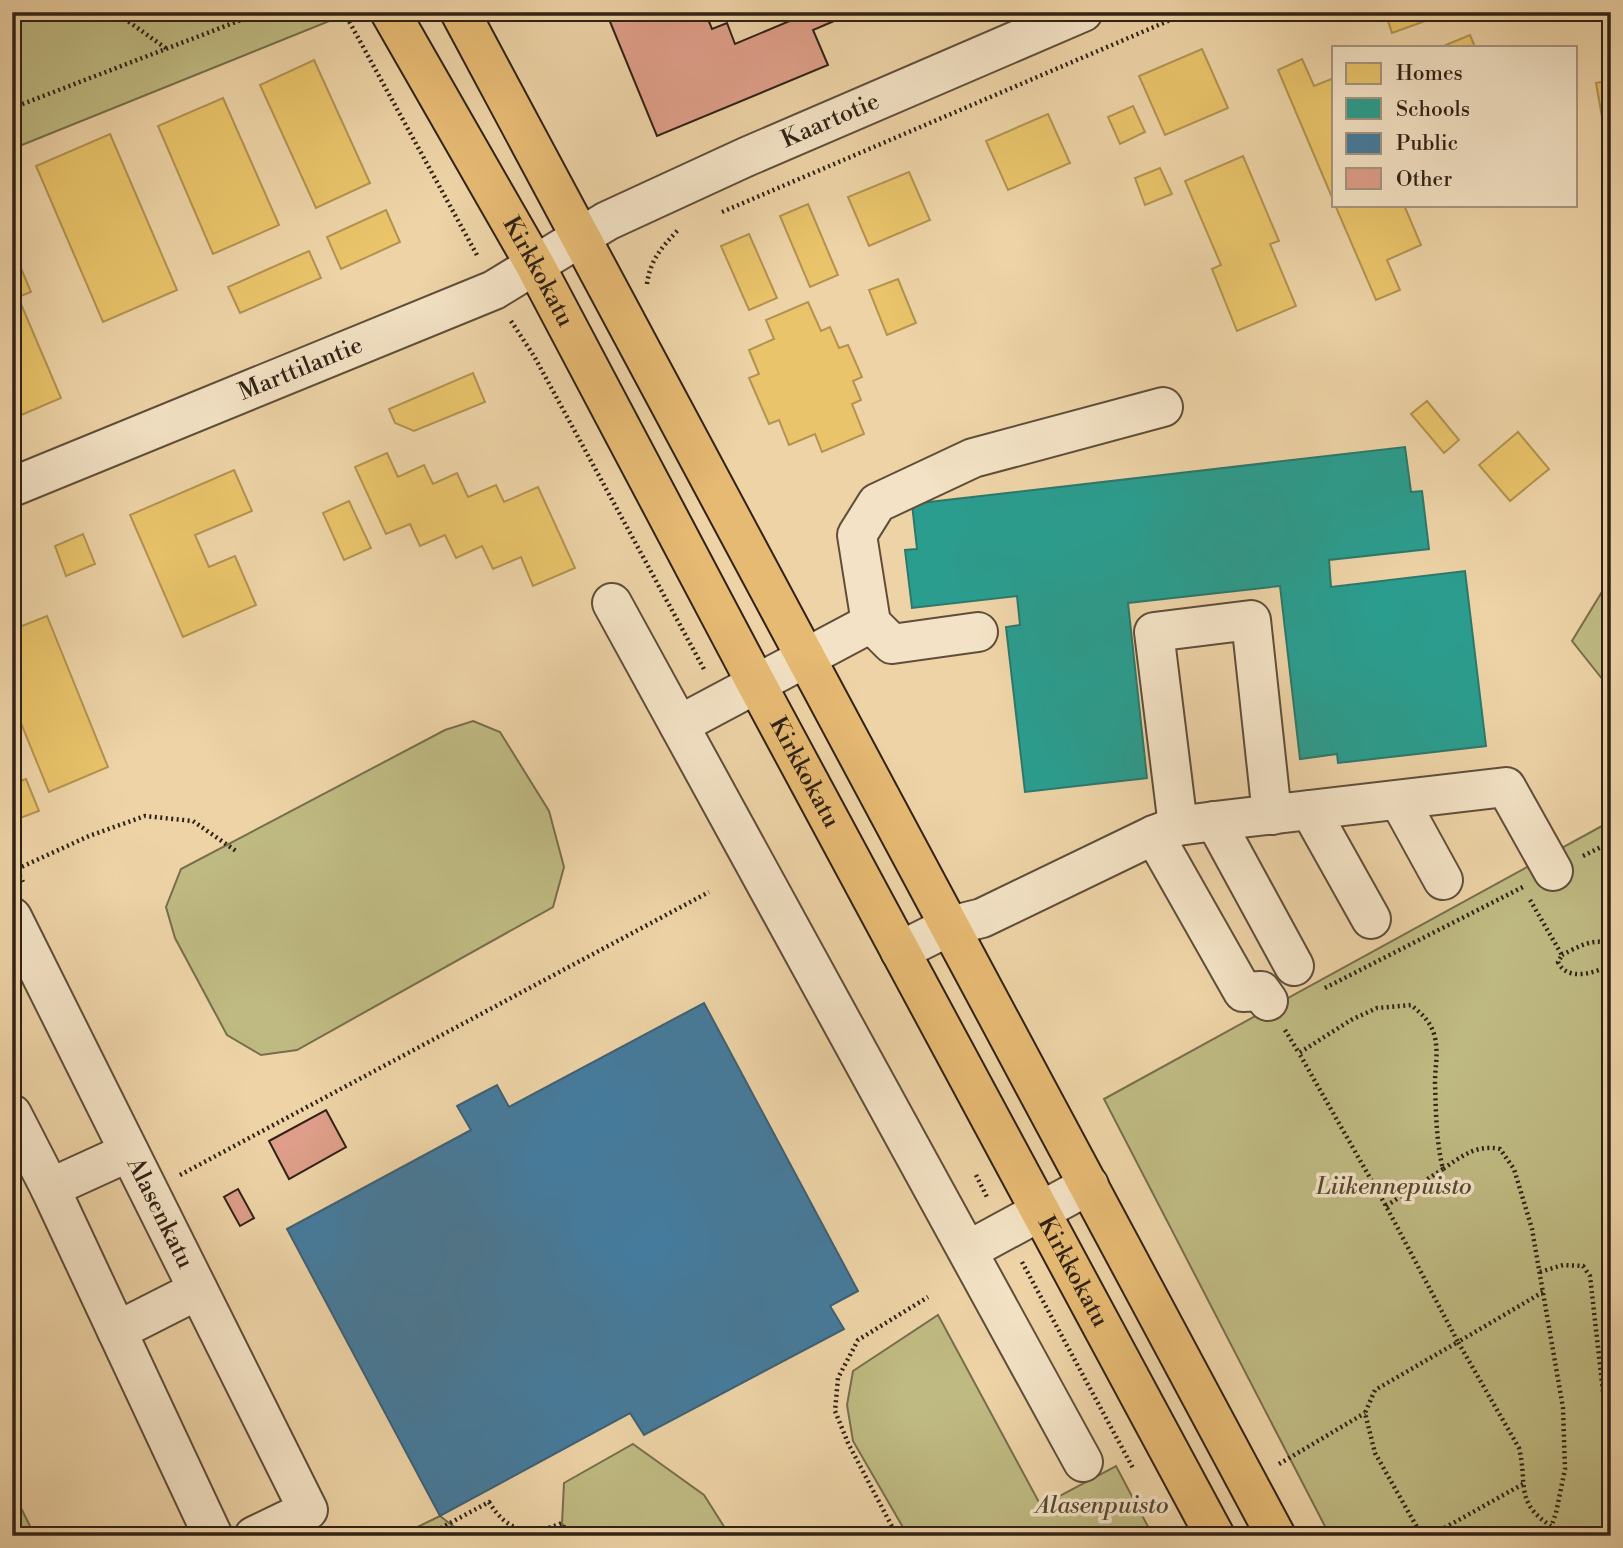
<svg xmlns="http://www.w3.org/2000/svg" width="1623" height="1548" viewBox="0 0 1623 1548" font-family="'Libre Bodoni',serif">
<style>
.green{fill:#bfba82;stroke:#786e4c;stroke-width:2}
.homes{fill:#e9c46a;stroke:#b29351;stroke-width:2}
.schools{fill:#2a9d8f;stroke:#2c786b;stroke-width:2}
.public{fill:#457b9d;stroke:#3f6074;stroke-width:2}
.building{fill:#de9e89;stroke:#302216;stroke-width:2}
.lines{fill:none;stroke-linecap:round;stroke-linejoin:round}
.minor-casing{stroke:#5f4e3a;stroke-width:42}
.major-casing{stroke:#302216;stroke-width:42}
.path{stroke:#302216;stroke-width:4.5;stroke-dasharray:2 3.5;stroke-linecap:butt}
.minor{stroke:#f3e2c5;stroke-width:38}
.major{stroke:#e6ba73;stroke-width:38}
.labels{text-anchor:middle;dominant-baseline:central;stroke-width:7;stroke-linejoin:round;paint-order:stroke}
.street-label{font-size:24px;fill:#302216;stroke:#f3e2c5}
.park-label{font-size:24px;font-style:italic;fill:#544831;stroke:#f3e2c5}
</style>
<rect width="100%" height="100%" fill="#edd3a6"/>
<filter id="stains"><feTurbulence type="fractalNoise" baseFrequency=".00286" numOctaves="4"/><feColorMatrix values="0 0 0 0 .2 0 0 0 0 .09 0 0 0 0 .02 0 0 0 .5 -.17"/></filter>
<radialGradient id="worn" r=".72"><stop offset=".6" stop-color="#630" stop-opacity="0"/><stop offset="1" stop-color="#630" stop-opacity=".3"/></radialGradient>
<path class="green" d="M12,12h316l4,8 -320,129z
M1611,577v113l-39,-49z
M473,721l27,11 49,79 15,56 -11,40 -256,143 -36,5 -34,-20 -52,-97 -9,-31 15,-38 264,-139z
M1611,821v715h-281l-226,-437z
M938,1315l103,191 75,-40 37,70h-245l-55,-95 -6,-36 6,-34z
M633,1444l71,51 26,41h-172l8,-4 -4,-9 2,-40z
M12,1490l23,46h-23z
M440,1516l26,20h-67z"/>
<path class="homes" d="M1385,12h65l-58,21z
M1470,35l5,12h-34z
M1202,49l26,59 -63,27 -26,-59z
M1302,59l12,27 20,-8v124l-56,-132z
M314,60l56,123 -54,25 -56,-123z
M1611,80v35l-9,2 -6,-34z
M223,98l56,127 -66,29 -55,-128z
M1133,106l12,26 -25,12 -12,-27z
M1048,114l22,49 -62,27 -22,-49z
M110,134l67,156 -74,32 -67,-156z
M1243,156l36,85 -9,3 26,62 -59,25 -25,-62 9,-4 -36,-84z
M1160,168l12,26 -27,11 -10,-27z
M909,172l21,48 -61,26 -21,-49z
M808,204l30,71 -28,12 -30,-71z
M1335,205h69l17,40 -34,15 13,30 -24,10z
M386,210l14,32 -59,27 -14,-32z
M749,234l28,64 -28,12 -28,-64z
M12,247l19,45 -13,5 43,101 -49,21z
M309,251l12,27 -81,35 -12,-26z
M898,279l18,44 -29,12 -18,-45z
M808,302l13,29 9,-4 9,21 9,-3 14,32 -9,4 8,19 -9,4 12,30 -42,18 -7,-18 -26,11 -10,-25 -10,4 -20,-46 10,-4 -10,-24 25,-11 -8,-19z
M473,373l12,29 -71,29 -19,-8 -6,-14z
M1427,401l32,39 -15,13 -33,-39z
M1518,432l31,37 -39,32 -31,-36z
M387,453l11,24 26,-12 9,19 24,-11 11,24 28,-12 8,17 34,-15 37,81 -42,18 -12,-29 -28,12 -11,-23 -26,12 -11,-23 -25,11 -10,-22 -24,10 -31,-67z
M234,470l18,41 -57,24 14,32 26,-11 21,49 -73,32 -53,-122z
M349,501l22,47 -27,12 -21,-47z
M83,534l12,30 -29,12 -11,-30z
M47,616l61,151 -59,25 -37,-91v-71z
M26,779l13,32 -27,10v-37z"/>
<path class="schools" d="M1405,447l6,45 11,-1 7,58 -100,11 2,27 134,-16 21,175 -148,17 -1,-9 -37,5 -20,-173 -152,17 19,175 -122,14 -19,-165 14,-2 -3,-29 -105,12 -7,-58 12,-1 -5,-45z"/>
<path class="public" d="M704,1003l154,288 -28,15 14,23 -200,106 -14,-22 -190,103 -153,-287 184,-99 -14,-24 40,-21 12,22z"/>
<path class="building" d="M606,12h99l7,17 15,-6 8,21 76,-32h44l-42,18 15,35 -171,71z
M326,1110l20,37 -57,32 -20,-38z
M238,1189l16,29 -14,8 -16,-29z"/>
<g class="lines">
<defs>
<g id="minor">
<path id="s1" d="M12,487l482,-197 113,-69 139,-64 337,-145"/>
<path d="M612,603l471,859"/>
<path d="M871,623l-14,-88 20,-32 96,-45 190,-51"/>
<path d="M679,725l192,-102 21,21 86,-12"/>
<path d="M1399,800l44,80"/>
<path d="M1310,810l61,109"/>
<path d="M1215,821l79,145"/>
<path d="M1178,826l-24,-194 97,-12 21,195"/>
<path d="M1154,835l89,157 18,-1 7,10"/>
<path id="s2" d="M12,917l296,593 -54,26"/>
<path d="M900,951l50,-25 32,-8 172,-83 24,-9 37,-5 291,-34 47,84"/>
<path d="M12,1114l38,74 79,-36"/>
<path d="M50,1188l163,348"/>
<path d="M969,1250l120,-65"/>
<path d="M117,1331l81,-41"/>
</g>
<g id="major">
<path id="s3" d="M390,12l145,253 221,418 459,853"/>
<path d="M460,12l816,1524"/>
</g>
</defs>
<use href="#minor" class="minor-casing"/>
<use href="#major" class="major-casing"/>
<path class="path" d="M115,12l52,37
M344,12l134,245
M12,108l250,-96
M722,212l467,-200
M647,284c3,-24 15,-37 31,-54
M511,321l23,35 171,315
M1583,856l28,-14
M12,861l11,21
M17,869l72,-33 56,-20 48,5 43,30
M1530,900l32,55 -4,7c9,20 37,11 53,3
M1562,955c14,-7 35,-20 49,-9
M1325,988l198,-101
M1285,1030l14,23
M180,1175l529,-283
M976,1175l12,24
M1386,1206l57,-37
M1022,1262l112,208
M1540,1272l23,-7 20,1 7,10 13,116
M1543,1292l-85,50 61,106c9,36 -5,54 32,78
M1279,1464l86,-51
M426,1536l63,-34c18,30 41,35 73,21l6,13
M897,1536l-49,-93 -13,-32 3,-33 20,-38 70,-43
M1422,1536l-47,-83 -10,-40 10,-23 83,-48 -72,-136 -87,-153 52,-33 26,-12 34,-3c10,8 19,16 23,29 5,17 1,32 1,49 1,29 1,58 8,86 19,-13 34,-25 57,-20l14,20 18,60 31,179 2,61 -9,44 -8,23
M1430,1536l93,-52"/>
<use href="#minor" class="minor"/>
<use href="#major" class="major"/>
</g>
<g class="labels">
<g class="street-label">
<text stroke="none"><textPath href="#s1" startOffset="898">Kaartotie</textPath></text>
<text stroke="none"><textPath href="#s3" startOffset="299">Kirkkokatu</textPath></text>
<text stroke="none"><textPath href="#s1" startOffset="312">Marttilantie</textPath></text>
<text stroke="none"><textPath href="#s3" startOffset="866">Kirkkokatu</textPath></text>
<text stroke="none"><textPath href="#s2" startOffset="331">Alasenkatu</textPath></text>
<text stroke="none"><textPath href="#s3" startOffset="1433">Kirkkokatu</textPath></text>
</g>
<g class="park-label">
<text x="1394" y="1187">Liikennepuisto</text>
<text x="1102" y="1506">Alasenpuisto</text>
</g>
</g>
<rect width="1623" height="1548" fill="none" stroke="#edd3a6" stroke-width="42"/>
<rect x="14" y="14" width="1595" height="1520" fill="none" stroke="#302216" stroke-width="3.5"/>
<rect x="21" y="21" width="1581" height="1506" fill="none" stroke="#302216" stroke-width="2"/>
<rect x="1332" y="46" width="245" height="161" fill="#f3e2c5" stroke="#a5957f" stroke-width="2"/>
<rect x="1346" y="63" width="35" height="21" fill="#e9c46a" stroke="#a5957f" stroke-width="2"/>
<text x="1396" y="80" font-size="21" fill="#302216">Homes</text>
<rect x="1346" y="98" width="35" height="21" fill="#2a9d8f" stroke="#a5957f" stroke-width="2"/>
<text x="1396" y="116" font-size="21" fill="#302216">Schools</text>
<rect x="1346" y="133" width="35" height="21" fill="#457b9d" stroke="#a5957f" stroke-width="2"/>
<text x="1396" y="150" font-size="21" fill="#302216">Public</text>
<rect x="1346" y="168" width="35" height="21" fill="#de9e89" stroke="#a5957f" stroke-width="2"/>
<text x="1396" y="186" font-size="21" fill="#302216">Other</text>
<rect width="100%" height="100%" filter="url(#stains)"/>
<rect width="100%" height="100%" fill="url(#worn)"/>
</svg>
